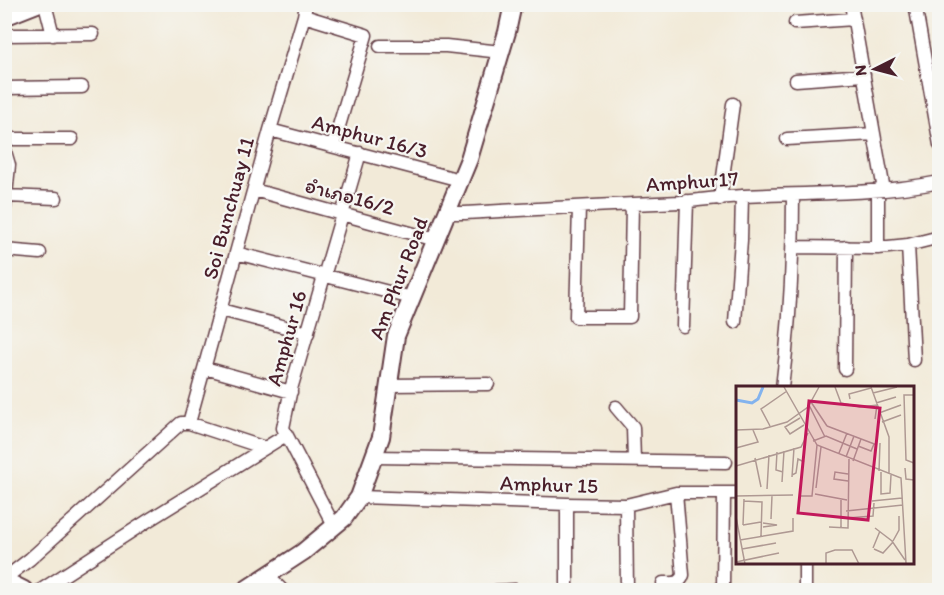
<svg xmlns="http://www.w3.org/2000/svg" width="944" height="595" viewBox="0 0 944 595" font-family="Itim,'Playpen Sans Thai',sans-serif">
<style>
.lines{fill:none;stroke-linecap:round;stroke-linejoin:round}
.lane-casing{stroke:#633d45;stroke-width:9}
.street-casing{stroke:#633d45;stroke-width:15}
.secondary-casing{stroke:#633d45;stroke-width:20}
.lane{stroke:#fff;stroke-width:6}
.street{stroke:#fff;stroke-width:12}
.secondary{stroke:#fff;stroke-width:16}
.labels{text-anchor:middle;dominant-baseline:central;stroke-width:4.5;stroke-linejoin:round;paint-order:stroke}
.street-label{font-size:21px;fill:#4a1f2b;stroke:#f6f6f2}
.inset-river{fill:none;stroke:#83b3ee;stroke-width:3}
.inset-road{fill:none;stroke:#af9993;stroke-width:1.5}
.view{fill:#c2185b;fill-opacity:0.15;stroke:#c2185b;stroke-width:3}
.inset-edge{fill:none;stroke:#4a1f2b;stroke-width:3}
</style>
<rect width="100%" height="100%" fill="#f6f6f2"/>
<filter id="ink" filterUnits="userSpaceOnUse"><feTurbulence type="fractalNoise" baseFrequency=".0167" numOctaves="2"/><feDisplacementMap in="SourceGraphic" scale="12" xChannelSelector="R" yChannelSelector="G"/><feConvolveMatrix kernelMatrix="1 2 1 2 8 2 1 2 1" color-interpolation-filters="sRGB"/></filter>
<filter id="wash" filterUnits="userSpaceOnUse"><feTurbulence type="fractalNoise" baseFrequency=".008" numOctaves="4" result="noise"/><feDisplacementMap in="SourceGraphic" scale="24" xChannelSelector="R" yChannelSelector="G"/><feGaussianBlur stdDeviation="1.35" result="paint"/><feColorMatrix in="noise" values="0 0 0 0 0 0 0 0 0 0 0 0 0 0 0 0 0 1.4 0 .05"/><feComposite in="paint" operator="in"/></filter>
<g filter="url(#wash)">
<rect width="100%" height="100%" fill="#f2ead8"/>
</g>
<g filter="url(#ink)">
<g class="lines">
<defs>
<path id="lane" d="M494,590l2,-2 19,-1"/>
<path id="street" d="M45,4l8,31
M851,4l33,186
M915,4l25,141
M304,16l62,19 -33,111
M795,23l59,-4
M4,35l89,-1
M380,46h66l55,6
M796,80l68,-5
M4,88l78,-1
M270,130l190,50
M4,139h68
M787,139l87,-5
M4,148l5,17 -5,50
M254,190l182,50
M6,196l50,2
M720,199l13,-95
M579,207l-3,110h54l2,-113
M447,213h18c71,-4 143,-8 215,-11 21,-2 42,-5 64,-6 65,-3 131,-1 196,-14
M908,245l6,115
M793,247l85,1 30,-3 32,-8
M878,248v-58
M4,250l36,3
M236,253l176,45
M221,310l87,23
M735,322l6,-82 1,-44
M683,326l4,-125
M205,368l86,24
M845,369l1,-122
M389,385l99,-1
M782,388c8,-64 11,-128 11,-192
M616,407l17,20 1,34
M189,423l81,-293 34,-114 2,-12
M374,457l352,5
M359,497l208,7 59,1 50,-12h61
M567,504v86
M626,505l1,85
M334,526l-51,-98 8,-39 69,-236
M268,576l14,14
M4,579l26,-20 151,-136h8l76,25
M663,583c8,0 17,2 20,-8l-7,-82
M41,590l108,-70 137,-85
M723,590l1,-96
M805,590v-26"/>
<path id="secondary" d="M4,17l33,-13
M4,580l20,10
M245,590l58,-38 41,-34 15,-21 22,-60 15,-101 73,-177 38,-127 6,-28"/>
</defs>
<use href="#lane" class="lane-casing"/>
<use href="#street" class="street-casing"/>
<use href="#secondary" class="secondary-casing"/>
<use href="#lane" class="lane"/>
<use href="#street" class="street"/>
<use href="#secondary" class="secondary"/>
</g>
</g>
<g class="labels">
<g class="street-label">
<text transform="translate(370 136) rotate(15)">Amphur 16/3</text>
<text transform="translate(692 181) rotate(-4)">Amphur17</text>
<text transform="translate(350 196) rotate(15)">อำเภอ16/2</text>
<text transform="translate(228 208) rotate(-75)">Soi Bunchuay 11</text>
<text transform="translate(398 278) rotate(-69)">Am Phur Road</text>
<text transform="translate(286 338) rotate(-74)">Amphur 16</text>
<text transform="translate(549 484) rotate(2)">Amphur 15</text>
</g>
</g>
<g transform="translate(736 386)">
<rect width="178" height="178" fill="#f2ead8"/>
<path class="inset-river" d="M0,14l16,3 6,-4 5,-12"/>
<path class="inset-road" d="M48,1l33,58 84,33 5,85M99,1l6,16 19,4 17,-2 -2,14M135,1l18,50v37M137,7l24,-6M178,9h-10l2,65 8,3M114,13l-1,-5 22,-6M75,16l16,24M140,17l20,-6M73,19l16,32M143,27l22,-8M64,32l-15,9 5,7 14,-9M146,36l19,-7M34,40l-9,-17 26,-18M91,40l50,19M0,44l27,-1 24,-7 21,-15 11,-20M77,55l13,-5 31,13M122,60l13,5 3,-7M0,62l22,-6 -5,-12M41,66l-1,18 7,2M103,67l8,-20M110,71l8,-21M19,72l6,29M117,75l8,-22M0,80l65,-19 7,-14M169,82l1,11 8,1M143,85l1,-28M145,86v22l9,-1 1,-18M56,89l4,-2 2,-14 6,3M56,91l2,-29M112,95l-14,-2 1,-7 13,2M46,96l2,-31M80,102l5,-41M31,103l2,-34M79,108l32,6M0,110l57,-1M63,110h13l5,-51M105,113v29M8,115l18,1 -1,34M136,115l30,-3M110,125l57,-6M0,131l9,47M111,132l26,-2 1,-13M35,133l1,-23M27,137l14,2 -14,2M7,139l1,-26M7,139l18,-3M93,141l19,1 1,-69M139,142l17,13 13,19M4,154l53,-9v-13M157,155l6,-11v-14M137,162l7,-17M6,163l34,-6M138,163l9,4 10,-11M0,176l43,-9M90,178v-11l9,-3h17l7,14"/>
<path class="view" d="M73,15l71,7 -12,112 -70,-7z"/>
<rect width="178" height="178" class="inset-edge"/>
</g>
<rect width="944" height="595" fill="none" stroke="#f6f6f2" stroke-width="24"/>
<g transform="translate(875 69) rotate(264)" stroke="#f6f6f2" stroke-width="4.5" paint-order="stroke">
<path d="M0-4.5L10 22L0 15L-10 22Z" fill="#4a1f2b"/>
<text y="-9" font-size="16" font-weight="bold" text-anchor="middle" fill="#4a1f2b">N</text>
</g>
</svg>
